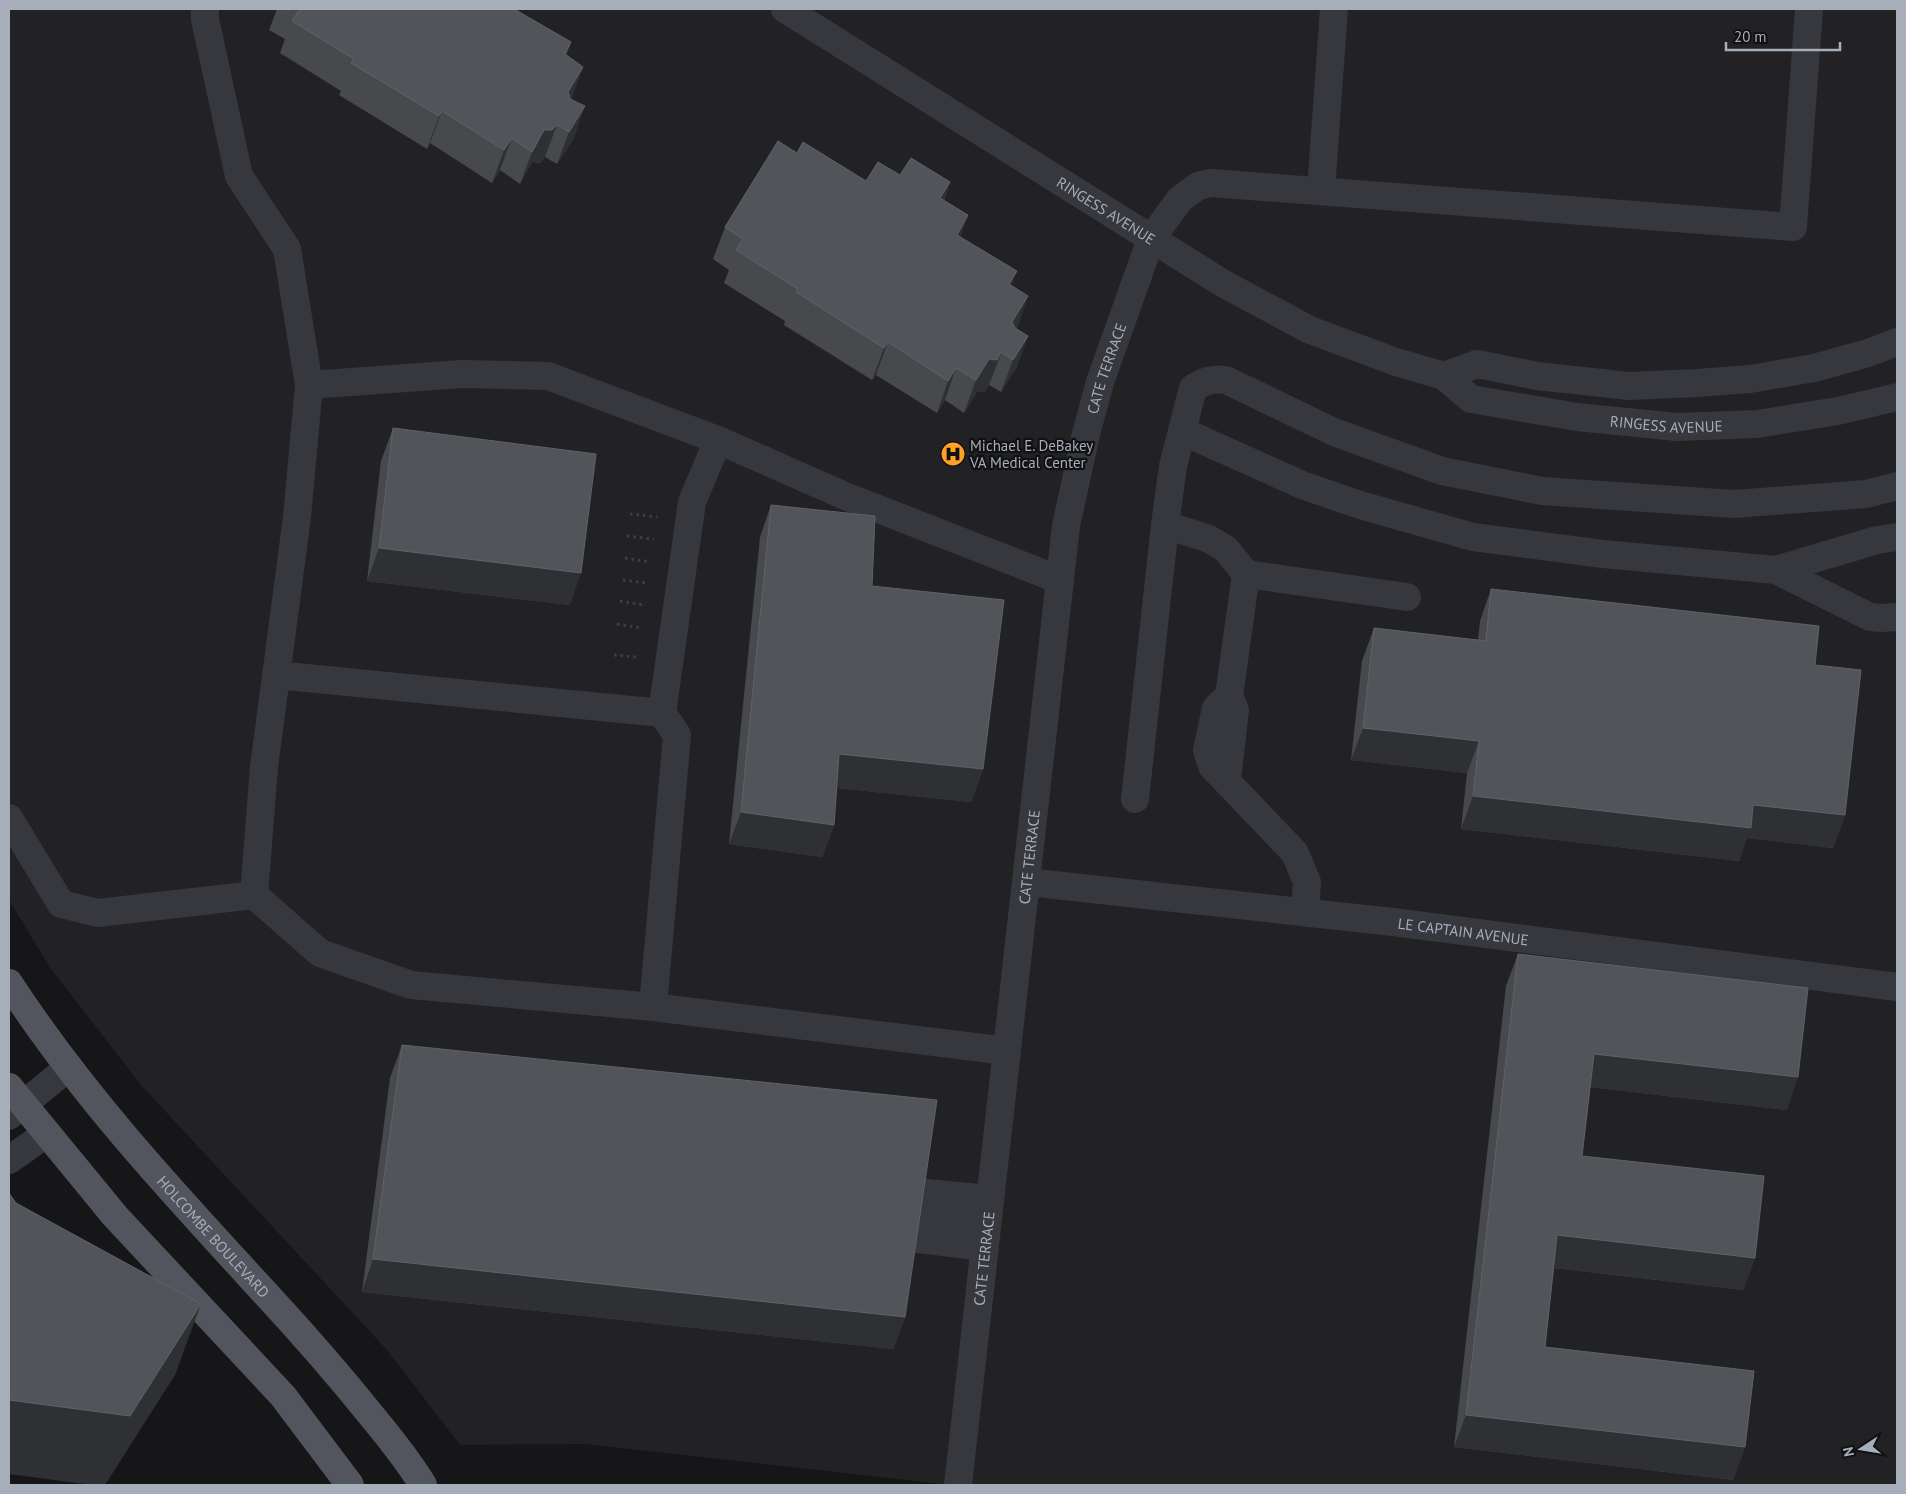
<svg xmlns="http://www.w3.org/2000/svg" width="1906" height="1494" viewBox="0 0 1906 1494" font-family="'PT Sans',sans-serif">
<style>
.built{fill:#222225}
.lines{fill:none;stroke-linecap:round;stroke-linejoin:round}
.path{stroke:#3c3f45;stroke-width:3;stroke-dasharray:2.5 4;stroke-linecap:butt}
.minor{stroke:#36383d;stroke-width:28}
.major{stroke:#52555d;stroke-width:28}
.wall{fill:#47494d}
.shaded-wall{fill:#2f3033}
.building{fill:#515459;stroke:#5f6268}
.labels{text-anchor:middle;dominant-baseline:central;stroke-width:4.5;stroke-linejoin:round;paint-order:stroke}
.street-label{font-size:15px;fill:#a6aeb9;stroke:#111113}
.poi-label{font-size:15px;fill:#a6aeb9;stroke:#111113;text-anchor:start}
</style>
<rect width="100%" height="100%" fill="#161618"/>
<path class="built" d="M9,9h1888v1476h-946l-366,-41 -125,1 -73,-95 -246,-265 -90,-116 -42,-69z"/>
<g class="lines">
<path class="path" d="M630,514l27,3
M627,536l27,3
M625,558l25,4
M623,580l23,3
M620,601l24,4
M617,624l24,4
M614,655l22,2"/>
<g class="minor">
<path id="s1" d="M785,9l439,275 86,46 86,32 48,14 27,23 106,18 100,10 80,-3 81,-13 59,-14"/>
<path d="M1321,190l13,-181"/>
<path d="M1444,376l33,-12 60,12 92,10 68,-3 53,-4 64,-11 54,-15 29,-11"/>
<path d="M309,385l153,-11 86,2 170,64 127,56 215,84"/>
<path d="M1182,431l120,54 58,20 113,32 130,17 173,16 94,47 11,1 16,-1"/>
<path d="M1165,525l42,13 19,11 20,25 -17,122"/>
<path d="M1776,570l101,-30 20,-3"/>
<path d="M1246,574l161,23"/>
<path d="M276,675l386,38"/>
<path d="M1227,780l8,-70 -6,-14 -13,12 -9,42 5,16 83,87 12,29 -2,30"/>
<path d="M1135,799l30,-274 8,-59 20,-78c12,-7 20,-10 33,-8l108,52 108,39 100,20 192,13 132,-10 31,-8"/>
<path d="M9,818l52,86 37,9 156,-18 10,-128 33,-250 12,-132 -22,-136 -48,-73 -34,-157v-10"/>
<path id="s2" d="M1027,882l366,40 504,65"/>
<path d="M254,895l66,58 91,32 242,22 354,44"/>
<path d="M653,1007l24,-272 -15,-22 30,-211 26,-62"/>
<path d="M9,1116l60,-49"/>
<path d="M9,1160l37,-26"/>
<path d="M916,1192l74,7"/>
<path d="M913,1219l74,6"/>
<path d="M910,1238l75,9"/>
<path id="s3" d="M958,1485l108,-959 20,-92 14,-52 51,-143 29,-40 18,-13 13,-3 582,44 16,-218"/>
</g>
<g class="major">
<path id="s4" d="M9,983c74,114 167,213 258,312 36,39 71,79 104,120 19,23 37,45 52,70"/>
<path d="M9,1087l106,129 168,180 67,89"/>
</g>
</g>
<path class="wall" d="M277,9h237l57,33 -5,14 17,11 -12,32 3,39 -17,26 -12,-7 -5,6 -8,-1 -12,22 -20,-14 -8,13 -62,-40 -3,6 -88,-54 2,-4 -61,-38 5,-14 -16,-9z
M797,153l69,28 34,-6 50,7 -6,19 24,14 -8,22 51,48 5,44 12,7 -12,32 -15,24 -12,-7 -4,7h-8l-13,21 -19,-13 -8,13 -61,-38 -4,5 -88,-55 1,-4 -61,-38 5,-13 -16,-11 12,-32z
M393,428l177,177 -203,-24 14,-120z
M771,505l101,81 111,183 -12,33 -134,-14 -3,37 -12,32 -93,-13 31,-307z
M1491,589l324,76 30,150 -12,33 -86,-10 -8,23 -278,-32 6,-56 -116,-13 11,-99 12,-33 104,12 2,-19z
M1518,954l269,156 -197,-23 -8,69 173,102 -12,32 -189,-22 -9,79 200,100 -12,33 -279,-33 52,-461z
M402,1045l503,272 -12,32 -531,-57 28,-214z"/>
<path class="shaded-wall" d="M571,42l-12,33 6,-21z
M583,67l-12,32 -3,-7z
M585,106l-11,32 -17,26 12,-32z
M442,111l-12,32 -3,6 12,-33z
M557,125l-12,32 -5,6 -8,-1 -12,22 12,-32 12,-22z
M512,138l-12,32 -8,13 12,-33z
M950,182l-11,33 1,-17z
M968,215l-12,33 1,-13z
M1017,271l-12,33 4,-20z
M1028,296l-11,33 -16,25 -12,31 -4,7h-8l-13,21 12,-33z
M1028,336l-12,32 -15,24 12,-32z
M888,342l-12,33 -4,5 12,-32z
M956,368l-11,32 -8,13 11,-32z
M379,548l202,25 -11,32 -203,-24z
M1363,728l116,13 -12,32 -116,-13z
M839,754l144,15 -12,33 -144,-15z
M1473,796l280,9 92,10 -12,33 -86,-10 -8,23 -278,-32z
M741,812l93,13 -12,32 -93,-13z
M1594,1054l204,23 -11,33 -205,-24z
M1557,1235l198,23 -12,32 -197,-23z
M373,1259l532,58 -12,32 -531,-57z
M201,1304l-26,71 -70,110h-13l-83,-11v-74z
M1466,1415l279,32 -12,33 -279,-33z"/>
<path class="building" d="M300,9h214l57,33 -6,12 18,13 -15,25 2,7 15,7 -16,26 -12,-7 -5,5h-8l-12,22 -20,-14 -8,12 -62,-39 -3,5 -88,-53 3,-4 -62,-38z
M778,141l19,12 6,-11 63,39 12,-19 22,13 11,-17 39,24 -10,16 28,17 -11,20 60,36 -8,13 19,12 -16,26 3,6 13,8 -15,24 -12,-8 -4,8 -8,-1 -13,21 -20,-12 -8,13 -60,-39 -4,6 -88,-56 2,-3 -62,-39 7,-11 -18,-12z
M393,428l203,26 -15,119 -202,-25z
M771,505l104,11 -3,70 132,14 -21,169 -144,-15 -5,71 -93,-13z
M1491,589l328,37 -4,39 46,5 -16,145 -92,-10 -2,23 -278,-32 6,-55 -116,-13 11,-100 112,13z
M1518,954l290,34 -10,89 -204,-23 -12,102 182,20 -9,82 -198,-23 -12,112 209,24 -9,76 -279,-32z
M402,1045l535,55 -32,217 -532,-58z
M9,1193l7,10 185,101 -71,112 -121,-16z"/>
<defs>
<symbol id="hospital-disc" viewBox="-11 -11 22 22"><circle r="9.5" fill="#ffa227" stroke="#111113"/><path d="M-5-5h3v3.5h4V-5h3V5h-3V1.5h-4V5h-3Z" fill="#111"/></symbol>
</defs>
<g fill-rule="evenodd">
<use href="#hospital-disc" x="939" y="440" width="28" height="28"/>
</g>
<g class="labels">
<g class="street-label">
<text stroke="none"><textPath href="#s1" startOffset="379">RINGESS AVENUE</textPath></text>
<text stroke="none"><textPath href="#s3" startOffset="1128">CATE TERRACE</textPath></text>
<text stroke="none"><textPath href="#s1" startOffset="990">RINGESS AVENUE</textPath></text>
<text stroke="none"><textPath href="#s3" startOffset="632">CATE TERRACE</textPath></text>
<text stroke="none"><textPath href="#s2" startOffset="439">LE CAPTAIN AVENUE</textPath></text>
<text stroke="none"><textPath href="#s4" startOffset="326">HOLCOMBE BOULEVARD</textPath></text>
<text stroke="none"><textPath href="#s3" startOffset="228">CATE TERRACE</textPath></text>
</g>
<g class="poi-label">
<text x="970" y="445">Michael E. DeBakey<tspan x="970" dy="17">VA Medical Center</tspan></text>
</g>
</g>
<rect width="1906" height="1494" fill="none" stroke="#a6aeb9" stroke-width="20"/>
<g transform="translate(1861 1449) rotate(258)" stroke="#111113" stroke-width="4" paint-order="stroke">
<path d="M0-4L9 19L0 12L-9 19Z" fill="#a6aeb9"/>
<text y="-8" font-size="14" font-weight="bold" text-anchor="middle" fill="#a6aeb9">N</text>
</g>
<path d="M1726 42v8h114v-8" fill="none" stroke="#a6aeb9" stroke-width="2.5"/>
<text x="1734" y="42" font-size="15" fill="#a6aeb9" stroke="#111113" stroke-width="4" paint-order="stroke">20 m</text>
</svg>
